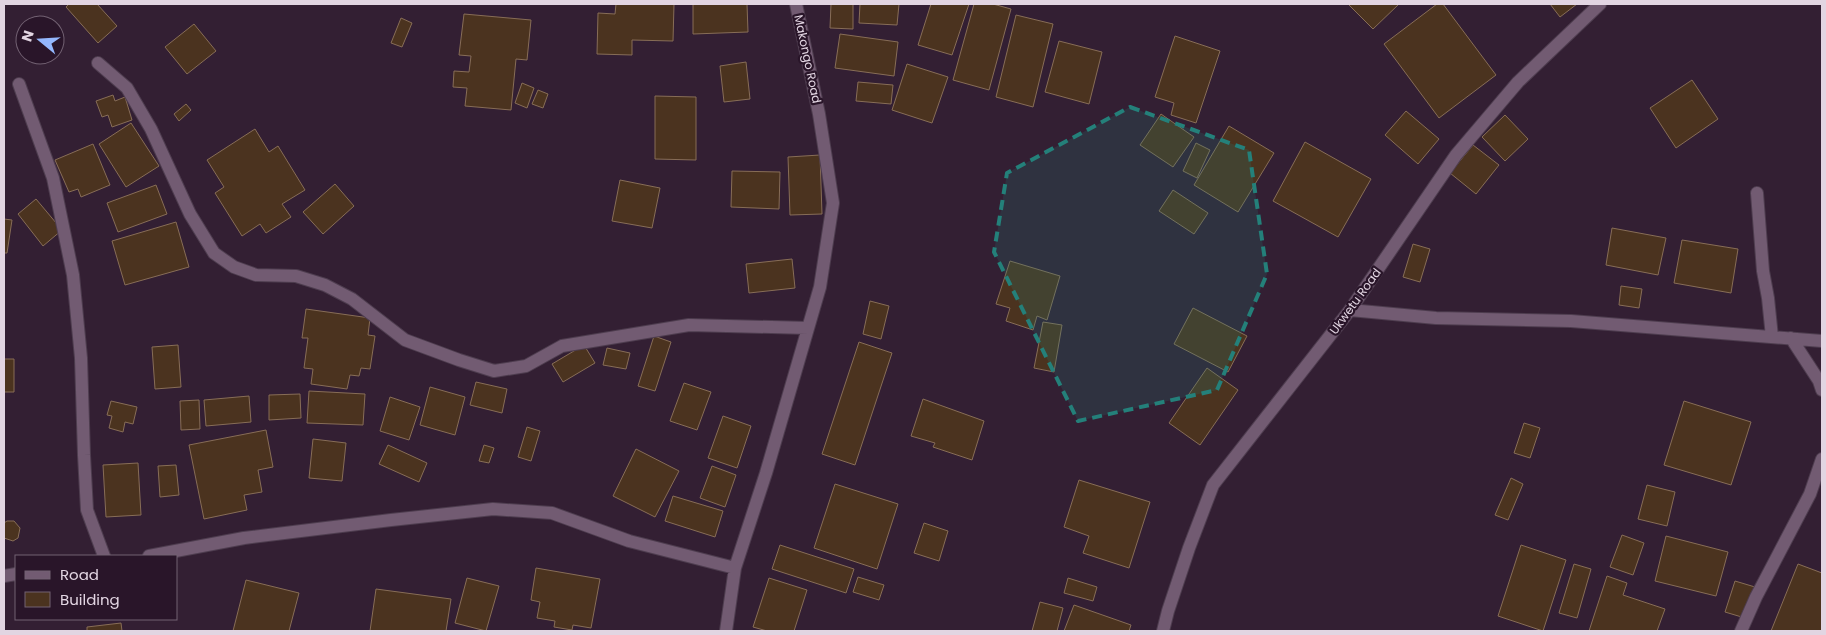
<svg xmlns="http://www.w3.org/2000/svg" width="1826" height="635" viewBox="0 0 1826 635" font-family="Poppins,sans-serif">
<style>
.building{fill:#4b331f;stroke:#876d57}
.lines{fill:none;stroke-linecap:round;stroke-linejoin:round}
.minor-casing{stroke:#4e3d4f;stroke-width:14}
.minor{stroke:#725b72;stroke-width:12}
.marked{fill:#24807a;fill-opacity:0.2;stroke:#24807a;stroke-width:4;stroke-dasharray:10 6;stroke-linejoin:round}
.labels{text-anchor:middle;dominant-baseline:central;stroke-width:4.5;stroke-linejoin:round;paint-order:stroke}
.street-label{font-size:12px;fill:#e2d5e2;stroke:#291529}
</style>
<rect width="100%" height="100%" fill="#331f33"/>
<path class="building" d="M69,4h28l20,22 -19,17 -32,-36z
M616,4h58l-1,37 -41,-1v15l-35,-1 1,-41 17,1z
M693,4h54l1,28 -55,2z
M831,4h22v25l-23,-1z
M860,4h39l-2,21 -38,-2z
M931,4h38l-17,51 -34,-10z
M974,4h19l18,5 -22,81 -36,-10z
M1348,4h51l-26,25z
M1437,4h6l53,71 -57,43 -55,-74z
M1550,4h27l-17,13z
M464,14l67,6 -4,40 -11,-1 -5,51 -46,-4 2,-18 -14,-1 1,-16 15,1 2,-16 -12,-1z
M1016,15l37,9 -20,83 -37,-10z
M401,18l11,5 -10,24 -11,-4z
M194,24l22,27 -29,23 -22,-27z
M840,34l58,8 -4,34 -59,-8z
M1175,36l45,15 -24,72 -25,-8 3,-12 -19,-6z
M1059,41l43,11 -13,52 -44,-12z
M746,62l4,37 -26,3 -4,-36z
M907,64l41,13 -16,46 -40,-13z
M1692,80l26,39 -42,29 -26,-40z
M858,82l35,3 -2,19 -35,-3z
M522,83l12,5 -7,20 -12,-5z
M538,90l10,4 -5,14 -11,-4z
M113,95l2,6 10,-4 7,23 -20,7 -4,-12 -6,2 -6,-16z
M655,96l41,1v63l-41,-1z
M186,104l5,6 -12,11 -5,-7z
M1406,111l33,28 -21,25 -33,-29z
M1161,114l33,23 -21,30 -33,-22z
M1505,115l23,24 -23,22 -23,-24z
M131,123l28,43 -33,21 -27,-43z
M1229,126l45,27 -36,59 -44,-27z
M255,129l14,23 9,-6 27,44 -23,14 9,13 -25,16 -6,-9 -18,12 -27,-43 9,-6 -17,-27z
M1305,142l66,37 -33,58 -65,-36z
M1196,143l14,7 -13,28 -14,-7z
M93,144l17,41 -29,12 -3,-8 -9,3 -14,-32z
M1473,145l26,20 -23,29 -26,-21z
M820,155l2,59 -32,1 -2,-58z
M732,171l48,1 -1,37 -48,-2z
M620,180l40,8 -8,40 -40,-7z
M335,184l19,22 -31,28 -20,-22z
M156,185l11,29 -49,18 -11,-29z
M1173,190l35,23 -14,21 -35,-23z
M36,199l26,31 -19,16 -25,-32z
M4,219l8,1 -5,33h-3z
M176,222l13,45 -64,18 -13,-44z
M1612,228l54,10 -8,37 -52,-10z
M1682,240l56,9 -7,44 -57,-10z
M1413,244l17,5 -10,33 -17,-5z
M792,259l3,29 -46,5 -3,-29z
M1010,261l50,15 -13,44 -10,-4 -4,14 -27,-9 4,-13 -14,-4z
M1621,286l21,3 -3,19 -20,-3z
M870,301l19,5 -8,33 -18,-5z
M1193,308l54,28 -19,36 -54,-28z
M306,309l64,9 -2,17 7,1 -5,33 -9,-1 -2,8 -9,-1 -3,14 -36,-5 2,-15 -9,-1 4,-30h-6z
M1043,322l19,3 -8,47 -20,-4z
M654,336l17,6 -16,49 -17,-5z
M859,342l33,11 -37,112 -33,-11z
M178,345l3,42 -26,2 -3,-42z
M584,345l11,18 -32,19 -11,-18z
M607,348l23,5 -4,16 -23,-4z
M4,359h10v33h-10z
M1207,368l31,22 -38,55 -31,-22z
M476,382l31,7 -5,24 -32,-8z
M684,383l27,9 -14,38 -27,-9z
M430,387l35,10 -10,38 -35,-10z
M309,391l56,3 -2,31 -56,-2z
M300,394l1,24 -32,2v-25z
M249,396l2,26 -45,4 -2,-26z
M390,397l30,10 -11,33 -29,-9z
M923,399l61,22 -12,39 -39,-13 2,-4 -24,-7z
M199,400l1,29 -19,1 -1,-29z
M111,401l26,6 -4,17 -8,-2 -2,10 -14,-4 3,-12 -5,-1z
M1684,401l67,21 -20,63 -67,-20z
M723,416l28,10 -14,42 -29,-10z
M1524,423l16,5 -10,30 -16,-5z
M527,427l13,4 -9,30 -13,-4z
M266,430l7,37 -15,3 4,22 -18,3 3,15 -43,9 -15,-74z
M313,439l33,4 -4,38 -33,-3z
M388,445l39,18 -8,19 -40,-18z
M484,445l10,3 -5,15 -10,-2z
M636,449l43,22 -24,46 -42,-21z
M138,463l3,52 -35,2 -3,-52z
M176,465l3,30 -19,2 -2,-31z
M712,466l24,9 -11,32 -25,-9z
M1511,478l12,6 -15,36 -13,-5z
M1079,480l71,22 -21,66 -46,-15 6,-17 -25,-9z
M835,484l63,20 -21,65 -63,-21z
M1647,485l28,7 -8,34 -29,-7z
M673,496l50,15 -8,26 -50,-16z
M7,521h7l6,7 -2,10 -5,3 -9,-3v-15z
M924,523l24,8 -9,30 -25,-8z
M1622,535l22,8 -11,32 -23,-8z
M1666,536l62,16 -12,44 -61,-15z
M780,545l74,24 -8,24 -74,-24z
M1521,545l45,15 -23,71 -45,-15z
M1574,564l17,5 -14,49 -18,-5z
M1798,564l24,9v58h-51z
M536,568l64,11 -9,49 -18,-3 -1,5 -18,-3 1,-6 -18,-3 3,-16 -9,-2z
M1607,576l20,7 -4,12 42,14 -8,22h-68z
M858,577l26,8 -5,15 -26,-8z
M467,578l32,8 -13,45 -31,-8z
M769,578l38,12 -13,41h-27l-14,-4z
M1068,578l29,9 -4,14 -29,-8z
M246,580l53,13 -10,38h-56z
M1735,581l20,6 -10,31 -20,-6z
M376,589l75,10 -5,32h-76z
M1040,602l23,6 -6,23h-25z
M1074,605l57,20 -2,6h-65z
M121,623l1,8h-35v-4z"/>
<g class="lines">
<defs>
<path id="minor" d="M98,63l29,25 24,41 39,85 24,39 20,14 22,8 40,1 29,9 27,14 53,41 54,20 35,11 32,-5 36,-20 127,-21 119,3
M19,84l34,94 20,97 8,83 3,97 3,55 17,46
M1757,193l6,78 5,27 4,39
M1350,310l86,8 135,3 251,20
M1791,338l28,43 3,9
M149,556l95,-18 147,-18 102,-11 59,4 77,28 106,27
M4,576l12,-2
M726,631l9,-63 31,-95 54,-186 13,-84 -14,-89 -23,-110
M1163,631l5,-20 21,-63 24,-63 137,-175 106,-155 62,-73 82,-78
M1741,631l15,-34 54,-103 12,-35"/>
</defs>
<use href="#minor" class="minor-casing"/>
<use href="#minor" class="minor"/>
</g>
<path class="marked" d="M1130,107l119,43 18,124 -50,116 -139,31 -84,-169 13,-79z"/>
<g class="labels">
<g class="street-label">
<text transform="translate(808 59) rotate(78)">Makongo Road</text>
<text transform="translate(1355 301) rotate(-54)">Ukwetu Road</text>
</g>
</g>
<rect width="1826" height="635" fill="none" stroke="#e2d5e2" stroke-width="10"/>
<rect x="15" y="555" width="162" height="65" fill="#291529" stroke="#736273"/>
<rect x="25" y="571" width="25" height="8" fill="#725b72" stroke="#736273"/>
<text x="60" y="580" font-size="15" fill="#e2d5e2">Road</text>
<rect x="25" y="592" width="25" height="15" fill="#4b331f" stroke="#736273"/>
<text x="60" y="605" font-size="15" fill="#e2d5e2">Building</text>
<g transform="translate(40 40) rotate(288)"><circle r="24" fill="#291529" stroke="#736273"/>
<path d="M0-4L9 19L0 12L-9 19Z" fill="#94b7fd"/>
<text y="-8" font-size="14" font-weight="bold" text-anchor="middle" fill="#e2d5e2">N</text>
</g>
</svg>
